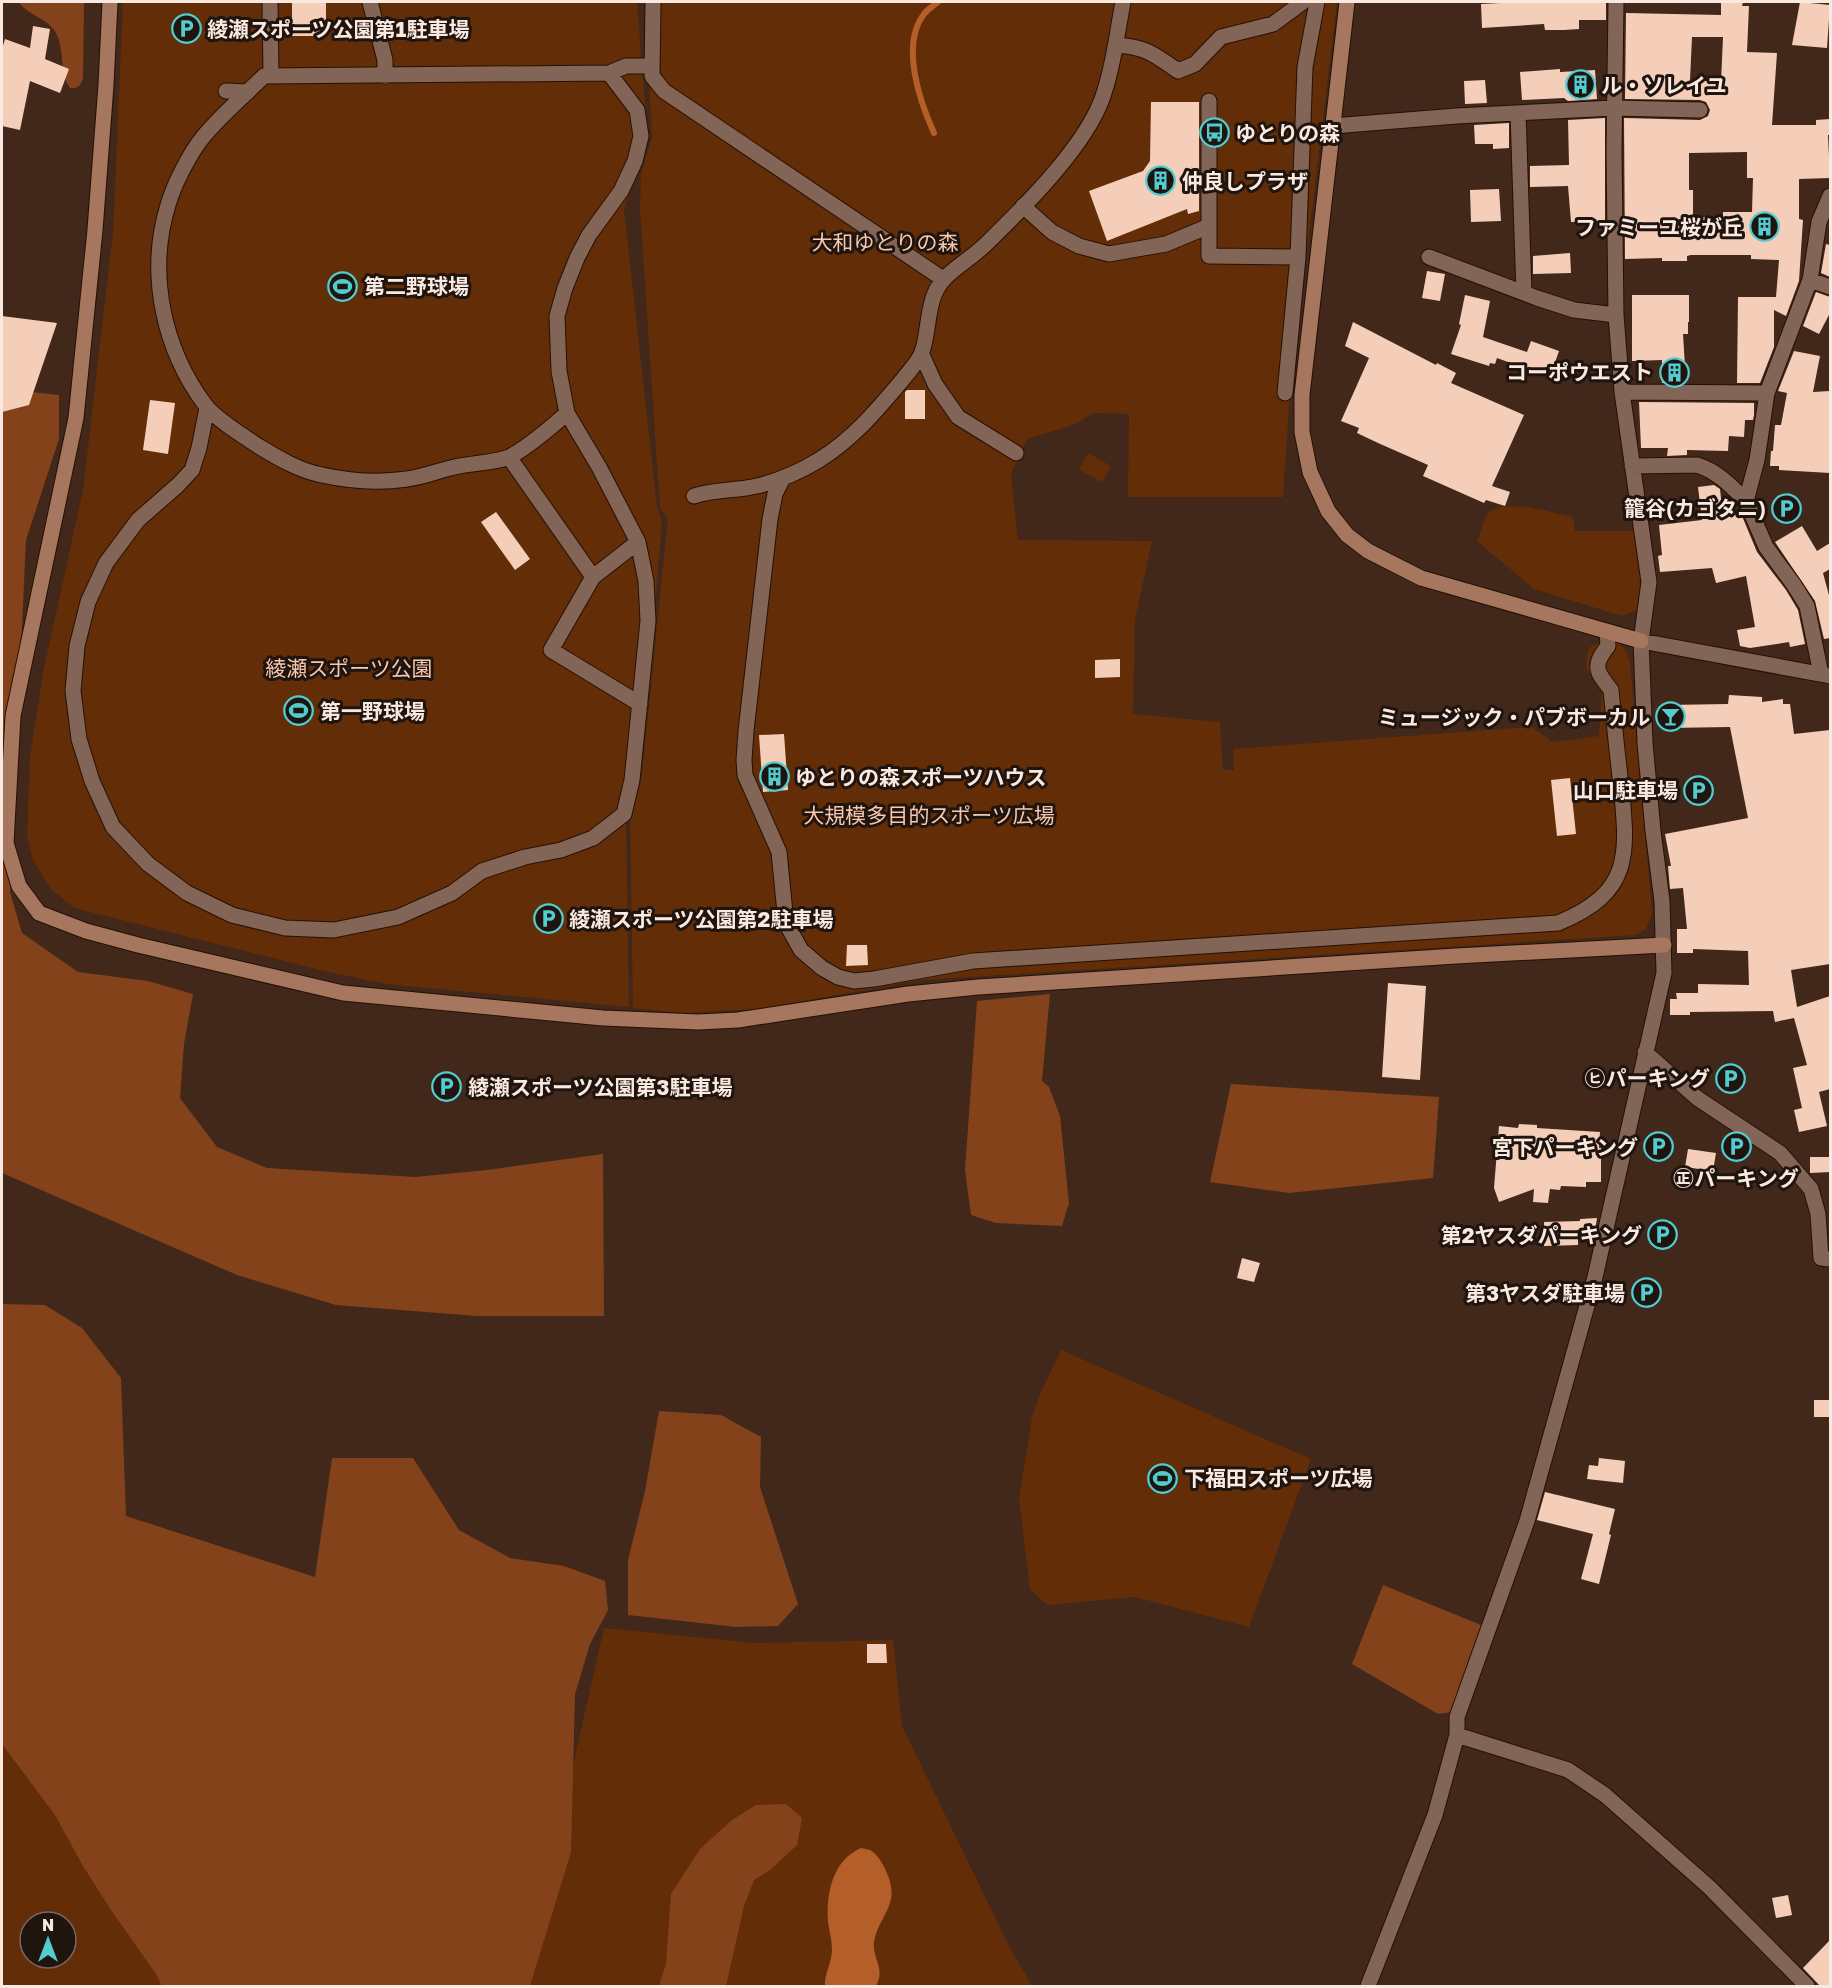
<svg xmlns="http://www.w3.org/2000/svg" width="1832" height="1988" viewBox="0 0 1832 1988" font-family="'Golos Text','Noto Sans JP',sans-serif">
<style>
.green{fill:#632d08;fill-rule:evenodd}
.forest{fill:#84421a}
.water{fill:#b45e29}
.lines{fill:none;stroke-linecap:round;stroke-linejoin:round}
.stream{stroke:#b45e29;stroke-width:6}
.building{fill:#f5ceba;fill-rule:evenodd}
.street-casing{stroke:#261004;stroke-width:17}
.secondary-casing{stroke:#261004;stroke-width:17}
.street{stroke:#826556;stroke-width:15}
.secondary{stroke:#a6775e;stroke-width:15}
.labels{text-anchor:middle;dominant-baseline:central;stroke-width:6;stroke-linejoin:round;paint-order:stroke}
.poi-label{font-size:21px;font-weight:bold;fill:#fae9e0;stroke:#1f140e;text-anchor:start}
.park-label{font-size:21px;fill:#f6c7ae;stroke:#1f140e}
</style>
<rect width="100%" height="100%" fill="#41281a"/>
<path class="green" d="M123,2h514l11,138 -24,69 33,297 5,16 -21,250 -15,44 3,191 -243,-23 -62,-13 -250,-63 -23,-19 -18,-29 -6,-25 3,-78 13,-84 40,-183 30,-258z
M645,2h692l-47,390 -7,105h-155l1,-83 -36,-1 -17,11 -49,15 -16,35 7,66 134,1 -17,79 -2,94 87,8 3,48h11l-1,-21 298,-22 22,15 46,-6 3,-47c-13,-15 -21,-21 -12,-42l13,-6h13l9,8 5,14 22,250 -6,16 -10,6 -715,45 -163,29 -75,4 -50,-5 -3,-193 12,-40 26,-257 -8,-9 -20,-301 1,-34 11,-36z
M1088,453l23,13 -9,16 -23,-12z
M1524,506l49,11 2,14h60l5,47 -1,31 -17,7 -88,-27 -57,-48 11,-29 12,-5z
M1061,1350l250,109 -62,168 -114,-30 -87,8 -18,-15 -11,-92 13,-81 8,-23z
M604,1628l150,15 139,-3 9,86 108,222 22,38h-1030v-262l538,187zM30,1922h36v36h-36z"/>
<path class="forest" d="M19,2h65l-1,77c-3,7 -5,10 -13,9 -11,-15 -5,-38 -14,-55 -8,-15 -28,-17 -37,-31z
M31,392l28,3v44l-33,101 -16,352 12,41 56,39 70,9 45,13 -9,50 -4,54 37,49 50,21 148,9 72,-7 116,-16 1,162h-127l-141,-11 -99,-30 -235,-102v-765z
M1050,994l-8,87 7,6 11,29 9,87 -7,23 -66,-3 -25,-8 -6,-45 12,-169z
M1231,1084l208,13 -6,81 -144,15 -79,-11z
M2,1304l43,1 37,23 39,50 5,138 189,61 17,-119h81l46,72 51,28 54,8 41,15 3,29 -18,34 -15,50 -4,158 -41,134h-368l-6,-12 -47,-67 -26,-41 -28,-51 -53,-71z
M659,1411l62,4 40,22 -1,50 38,117 -20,22 -42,1 -108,-12v-55l17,-69z
M1383,1585l98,40 -29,87 -14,2 -86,-50z
M786,1804l16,14 -5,27 -27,25 -16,10 -10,26 -18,80h-67l7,-23 5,-69 29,-45 32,-29 24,-15z"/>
<path class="water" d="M861,1848c3,1 6,1 9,2 12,6 25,36 21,49 -3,15 -15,27 -17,43 -2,17 12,26 2,44h-51c-1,-11 7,-24 7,-36 0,-10 -3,-20 -4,-29 -2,-28 5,-61 33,-73z"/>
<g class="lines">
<path class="stream" d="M934,133c-14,-31 -34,-88 -10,-119 3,-4 9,-8 14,-12"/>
</g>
<path class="building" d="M292,2h34v34h-34z
M1520,2h86v18h-27v9l-15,1h-19l-1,-6 -62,4 -1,-24z
M1721,2h22l-1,4h7l-2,46 30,1 -5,72h44v-5l14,-1v16h-2l2,43 -31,1v40l4,1 -4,61 -13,35 -12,-6v37l-14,36h-23l1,-86h38l3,-37 -28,-1v-4h-60l-4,1v5h-25v-3l-37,1 -1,-141 76,2 8,-4 2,-6 -4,-8 -6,-2 -75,-1 1,-86 95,2zM1692,37h31l-2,45 -31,-2zM1747,152v26h6l-1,34h-29v5h-30v-27h-4v-37z
M1800,2l30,3 -3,43 -35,-3z
M33,26l17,3 -5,30 24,10 -9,24 -30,-12 -10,49 -18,-4v-77l3,-10 25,9z
M1560,69v3l35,-2 2,29 -29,2 -4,-3 -42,2 -2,-28z
M1485,80l2,23 -22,1 -1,-23z
M1151,102h48v109l-11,3 -1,-5 -80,32 -18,-50 54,-20 7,-10z
M1605,118v103l-34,1 -3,-36 -38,1v-21l39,-1 -1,-45z
M1509,123v25l-16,1v-5h-18l-1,-19z
M1499,189l2,32 -30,1 -1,-32z
M1826,244l4,1v32l-9,-4z
M1570,253l1,20 -38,1v-18z
M1427,271l18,3 -5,27 -18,-3z
M1816,292l14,5v16l-11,21 -16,-8z
M1465,295l25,6 -7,36 44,15 4,-11 28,10 -9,26 -53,-19 -2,6 -5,-1 -1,3 -38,-12 10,-29 -2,-1z
M1632,295h57v27h-1v12h-5l3,49h-24v-23l-30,1z
M2,316l55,7 -28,82 -27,7z
M1353,322l83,43 1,-2 19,10 -5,10 73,32 -32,71 18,6 -5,14 -19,-6 -2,3 -61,-27 5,-11 -50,-22 -21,-10 2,-5 -18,-7 28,-63 -24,-12z
M1794,351l26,5 -7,36 17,-1v82l-51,-3v-4h-9l1,-15h2l2,-26h6l6,-32 -9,-2z
M907,390h18v29h-20v-27z
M150,400l25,3 -7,51 -25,-4z
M1639,402l115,1v12l-1,5h-8l-1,17 -15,-1 -1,15 -41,-1v5l-20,1 1,-8h-27z
M1714,485l6,4 3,28 12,-3 1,3 6,-1 15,36 29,38 12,20 7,34 -15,3 -1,-5 -39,6 -10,-2 -3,-16 18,-3 -9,-51 -30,7 -4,-15 -52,4 -2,-16 4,-1 -3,-30 43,-5 -4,-33z
M496,512l34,47 -15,11 -34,-48z
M1802,526l15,25 13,-8v26l-7,4 7,26v39l-6,1 -9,-38 -40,-59z
M1120,659v18l-25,1v-18z
M1729,695l33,2v5l21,-3v5h7l4,30 36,-4v234l-39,6 6,37 33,-11v93l-11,3 8,34 -28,6 -5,-22 8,-2 -9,-40 14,-3 -13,-47 -19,4 -2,-11 -83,1v3h-20v-16h7l-1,-6h22v-9l51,1 -1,-34 -55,-2v4h-16v-24h10l-4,-41 -13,1 -2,-23h3l-6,-32 83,-16 -18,-91 -63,1v-23l61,-1z
M784,734l4,56 -25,2 -4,-57z
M1570,778l6,56 -19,2 -6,-56z
M847,945h20l1,20 -22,1z
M1388,983l38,3 -6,94 -38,-3z
M1519,1124l18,1v3l63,4 -1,16h2v34h-15v5l-25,-1 -1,4 -10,-1 -2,14 -15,-1 1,-13 -35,13 -5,-14 5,-62 19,2z
M1688,1149l28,4 -3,18 -28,-4z
M1810,1157h20v15l-20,1z
M1597,1218l-3,19h-16v8l-34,1v-24l36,-1v-2z
M1242,1258l18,5 -6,19 -17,-4z
M1814,1400h16v17h-16z
M1599,1458l26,3 -2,22 -36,-4 2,-14 9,1z
M1545,1492l70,17 -6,25 2,1 -12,49 -18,-5 12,-45 -56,-14z
M867,1644h19l1,19h-20z
M1788,1895l4,20 -16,3 -4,-20z
M1830,1940v46h-10l-17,-18z"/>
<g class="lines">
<defs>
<path id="street" d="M270,2l1,74
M370,2l15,58v16
M653,2l-1,74 12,15 279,188
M1116,45c30,2 38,9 62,26l17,-7 26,-27 52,-13 30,-22
M609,73l17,-7h25
M226,91l22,1
M1209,101v155l89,1 7,-190 12,-65
M1518,113l6,180
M1333,126l123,-10 158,-8 86,2
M1023,206l29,26 27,14 30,8 57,-10 43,-18
M1429,257l108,41 37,12 42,5
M1810,280l20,7
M922,355l13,29 23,33 58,36
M1622,392l145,1
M1285,393l13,-136
M207,408l-8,40 -7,22 -14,15 -40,35 -32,43 -18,39 -11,44 -4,45 6,48 13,42 21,46 35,37 39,29 45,22 53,13 49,2 64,-13 54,-24 30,-22 43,-14 36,-7 32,-12 31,-24 8,-34 16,-159 -2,-40 -8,-39 -39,-75 -32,-54 -8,-42 -2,-55 8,-28 12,-30 12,-23 32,-44 14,-30 6,-25 -4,-26 -28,-37 -345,3c-20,20 -43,39 -61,61 -13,16 -29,47 -35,68 -21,68 -5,144 38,201 11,14 39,31 54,41 18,11 40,24 62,28 27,6 58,8 85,4 16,-2 33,-9 48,-12 16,-4 40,-4 54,-10 15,-7 45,-32 58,-44
M509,457l84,120
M1632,466l65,-1c20,6 34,21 49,36
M783,478l-8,16 -5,25 -24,212 -2,29 1,15 34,77 7,71 15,27 21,18 16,9 16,4 20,-2 99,-18 585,-38c74,-30 70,-68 63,-138 -4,-32 -7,-64 -10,-95 -15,-19 -19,-24 -3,-44l-1,-14
M694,496c20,-7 42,-5 63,-10 21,-5 44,-15 62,-26 35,-22 59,-51 85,-82 6,-8 15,-17 18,-26 8,-23 4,-54 22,-73 12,-13 29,-22 42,-35 37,-36 98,-96 116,-145 11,-31 15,-65 21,-97
M638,542l-45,35 -42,73 89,54
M1641,641l189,35
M1821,674l-14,-68 -13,-21 -28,-38 -20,-46 11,-41 10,-67 43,-113 9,-58 11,-26
M1645,1052l52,46 83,55 31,36 7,25 3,44 9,1
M1457,1735l111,35 37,25 104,92 98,99
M1368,1986l67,-171 22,-80v-18l70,-196 68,-244 69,-304 -2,-72 -9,-70 -8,-88 -4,-102 8,-59 -27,-190 -6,-77 -2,-164 2,-149"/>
<path id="secondary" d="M110,2l-4,83 -11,145 -19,188 -63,298 -7,127 13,43 20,27 47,18 52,14 205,48 260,25 95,4 40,-2 170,-26 70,-7 478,-31 208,-11
M1347,2l-45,393v37l8,40 18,39 19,24 21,16 53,27 220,63"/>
</defs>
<use href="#street" class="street-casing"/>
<use href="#secondary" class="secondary-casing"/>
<use href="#street" class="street"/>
<use href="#secondary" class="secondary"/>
</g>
<defs>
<symbol id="parking-ring" viewBox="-11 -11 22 22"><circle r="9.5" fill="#1f140e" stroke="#51ccd1" stroke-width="1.5"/><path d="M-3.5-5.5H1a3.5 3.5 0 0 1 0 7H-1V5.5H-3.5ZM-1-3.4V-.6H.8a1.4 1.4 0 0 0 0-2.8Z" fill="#51ccd1"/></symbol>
<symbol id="building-ring" viewBox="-11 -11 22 22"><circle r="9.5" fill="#1f140e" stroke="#51ccd1" stroke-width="1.5"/><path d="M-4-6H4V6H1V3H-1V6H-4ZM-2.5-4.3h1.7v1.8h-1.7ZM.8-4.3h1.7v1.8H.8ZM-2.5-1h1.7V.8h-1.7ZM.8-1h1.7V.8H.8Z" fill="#51ccd1"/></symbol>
<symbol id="bus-ring" viewBox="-11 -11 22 22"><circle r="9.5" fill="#1f140e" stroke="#51ccd1" stroke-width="1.5"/><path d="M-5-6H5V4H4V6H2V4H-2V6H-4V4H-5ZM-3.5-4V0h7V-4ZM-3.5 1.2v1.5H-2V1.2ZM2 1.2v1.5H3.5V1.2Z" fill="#51ccd1"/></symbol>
<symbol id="stadium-ring" viewBox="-11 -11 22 22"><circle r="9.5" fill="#1f140e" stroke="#51ccd1" stroke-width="1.5"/><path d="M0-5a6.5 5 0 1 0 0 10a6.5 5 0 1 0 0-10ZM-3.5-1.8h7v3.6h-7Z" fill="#51ccd1"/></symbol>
<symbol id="bar-ring" viewBox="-11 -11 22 22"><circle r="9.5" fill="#1f140e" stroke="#51ccd1" stroke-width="1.5"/><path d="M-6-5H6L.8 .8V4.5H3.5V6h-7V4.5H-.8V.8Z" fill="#51ccd1"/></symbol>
</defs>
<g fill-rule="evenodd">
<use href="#parking-ring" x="170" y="12" width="33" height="33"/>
<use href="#building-ring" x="1564" y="68" width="33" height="33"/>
<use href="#bus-ring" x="1198" y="116" width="33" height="33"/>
<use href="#building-ring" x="1144" y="164" width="33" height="33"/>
<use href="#building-ring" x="1748" y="210" width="33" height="33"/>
<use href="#stadium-ring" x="326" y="270" width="33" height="33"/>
<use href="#building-ring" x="1658" y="356" width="33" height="33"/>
<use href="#parking-ring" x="1770" y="492" width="33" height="33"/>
<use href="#stadium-ring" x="282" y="694" width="33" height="33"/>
<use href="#bar-ring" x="1654" y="700" width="33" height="33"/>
<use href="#building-ring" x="758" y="760" width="33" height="33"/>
<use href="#parking-ring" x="1682" y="774" width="33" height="33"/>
<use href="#parking-ring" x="532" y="902" width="33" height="33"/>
<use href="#parking-ring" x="1714" y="1062" width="33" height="33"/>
<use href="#parking-ring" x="430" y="1070" width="33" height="33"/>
<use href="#parking-ring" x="1642" y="1130" width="33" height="33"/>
<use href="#parking-ring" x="1720" y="1130" width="33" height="33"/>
<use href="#parking-ring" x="1646" y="1218" width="33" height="33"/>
<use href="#parking-ring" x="1630" y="1276" width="33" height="33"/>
<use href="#stadium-ring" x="1146" y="1462" width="33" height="33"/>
</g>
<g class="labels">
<g class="poi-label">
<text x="207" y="29">綾瀬スポーツ公園第1駐車場</text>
<text x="1601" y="85">ル・ソレイユ</text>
<text x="1235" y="133">ゆとりの森</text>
<text x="1182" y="181">仲良しプラザ</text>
<text x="1743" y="227" text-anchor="end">ファミーユ桜が丘</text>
<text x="364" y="286">第二野球場</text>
<text x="1653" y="372" text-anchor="end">コーポウエスト</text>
<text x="1766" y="508" text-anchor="end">籠谷(カゴタニ)</text>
<text x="320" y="711">第一野球場</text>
<text x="1650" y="717" text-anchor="end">ミュージック・パブボーカル</text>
<text x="795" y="777">ゆとりの森スポーツハウス</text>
<text x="1678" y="790" text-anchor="end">山口駐車場</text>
<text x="569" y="919">綾瀬スポーツ公園第2駐車場</text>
<text x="1710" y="1078" text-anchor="end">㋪パーキング</text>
<text x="468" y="1087">綾瀬スポーツ公園第3駐車場</text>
<text x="1638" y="1147" text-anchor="end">宮下パーキング</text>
<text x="1736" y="1178" text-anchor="middle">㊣パーキング</text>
<text x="1642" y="1235" text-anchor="end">第2ヤスダパーキング</text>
<text x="1625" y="1293" text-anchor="end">第3ヤスダ駐車場</text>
<text x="1184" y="1478">下福田スポーツ広場</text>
</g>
<g class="park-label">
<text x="885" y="242">大和ゆとりの森</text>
<text x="349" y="668">綾瀬スポーツ公園</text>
<text x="929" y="815">大規模多目的スポーツ広場</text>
</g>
</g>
<rect width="1832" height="1988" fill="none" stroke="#fae9e0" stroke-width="6"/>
<g transform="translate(48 1940)"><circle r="28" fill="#1f140e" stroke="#776962" stroke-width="1.5"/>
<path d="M0-4.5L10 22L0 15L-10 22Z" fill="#51ccd1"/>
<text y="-9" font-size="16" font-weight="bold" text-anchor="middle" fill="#fae9e0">N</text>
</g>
</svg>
